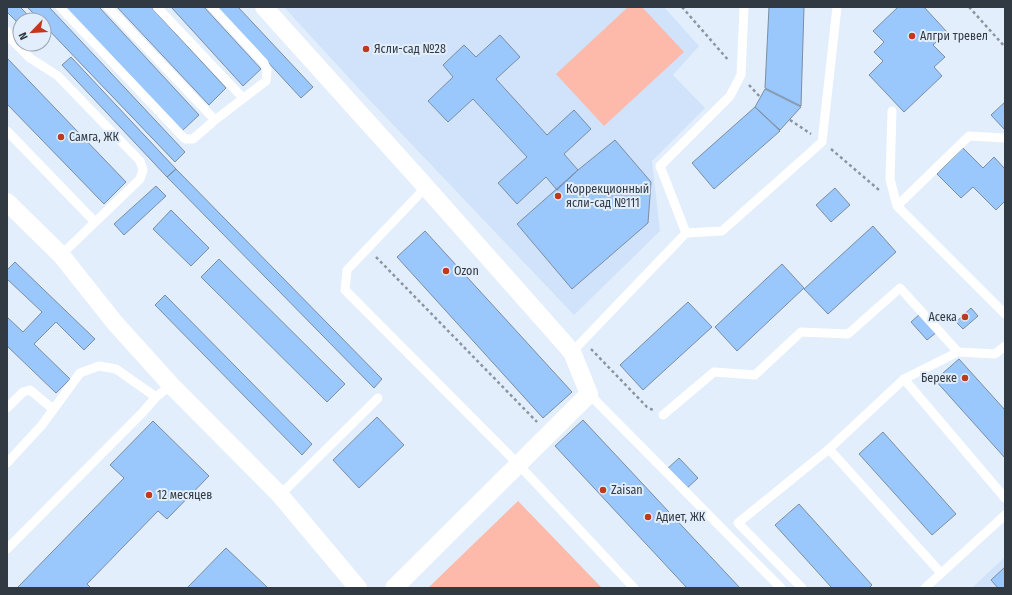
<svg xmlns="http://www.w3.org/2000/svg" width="1012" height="595" viewBox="0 0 1012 595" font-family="'Fira Sans Condensed',sans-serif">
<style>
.built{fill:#d0e3fa}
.green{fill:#fdb9aa}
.building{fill:#9ac7fc;stroke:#7b8da2}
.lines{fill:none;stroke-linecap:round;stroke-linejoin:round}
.path{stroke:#8b95a0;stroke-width:2.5;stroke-dasharray:3 3;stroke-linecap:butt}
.lane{stroke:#fff;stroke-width:9}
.street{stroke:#fff;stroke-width:18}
.poi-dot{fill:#c3381c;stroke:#e2eefb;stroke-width:1.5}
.labels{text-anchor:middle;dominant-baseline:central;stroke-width:4;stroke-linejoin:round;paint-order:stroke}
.poi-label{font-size:12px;fill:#313942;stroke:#e2eefb;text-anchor:start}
</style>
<rect width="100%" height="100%" fill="#e2eefb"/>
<path class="built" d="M284,7h380l35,39 -26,29 32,33 -53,53 8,70 -86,84 -213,-224z
M1005,557v31h-33z"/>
<path class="green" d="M628,7h14l42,45 -80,74 -48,-52z
M518,501l84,87h-174z"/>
<path class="building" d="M7,7h13l8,8 -4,5h-4l-1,4 -12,-12z
M27,7h22l136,145 -10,10 -131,-137v-5h-4z
M65,7h34l100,108 -17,16z
M117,7h34l75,81 -17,17z
M171,7h33l57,62 -18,17z
M217,7h21l75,80 -12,11z
M769,7h35l-3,99 -36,-18z
M898,7h26l23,25 -14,13 12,12 -11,10 8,9 -38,36 -35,-37 14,-14 -9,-9 10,-10 -11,-11z
M500,35l20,22 -24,22 51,56 27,-25 17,19 -27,25 14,16 -21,20 -11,-13 -29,27 -19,-21 29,-26 -54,-58 -25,23 -20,-21 25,-24 -10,-12 21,-20 12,12z
M71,57l105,112 -9,8 -105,-112z
M7,58l119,124 -22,22 -97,-100z
M765,89l36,18 -21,23 -25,-23z
M1005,102v26l-1,1 -13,-14z
M755,107l25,24 -66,58 -22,-26z
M615,140l36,42 -3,41 -76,66 -55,-65 61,-54z
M963,148l20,20 11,-11 11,12v32l-9,9 -23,-23 -12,11 -24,-24z
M176,169l206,210 -8,9 -207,-211z
M156,186l10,10 -42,39 -10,-11z
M835,188l15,17 -19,17 -15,-17z
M171,210l38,38 -18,18 -38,-37z
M873,226l23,26 -68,62 -24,-25z
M425,231l147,161 -29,26 -146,-161z
M219,259l126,125 -18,18 -126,-125z
M15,262l80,77 -11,11 -28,-28 -22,22 36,35 -14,14 -49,-47v-29l16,15 19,-20 -35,-33v-9z
M782,264l22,24 -67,63 -22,-24z
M165,295l147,149 -10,11 -147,-150z
M688,302l24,25 -69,63 -23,-25z
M971,308l7,8 -15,13 -7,-7z
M921,313l16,19 -10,8 -16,-18z
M959,359l46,51v48l-70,-78z
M377,417l27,28 -45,43 -26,-28z
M583,420l157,168h-53l-132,-142z
M153,421l56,55 -42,43 -9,-8 -71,73 4,4h-74l107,-110 -14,-13z
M883,432l73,82 -24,21 -73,-81z
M679,458l19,20 -13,12 -19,-20z
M799,504l73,81 -3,3h-37l-57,-63z
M226,548l42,40h-81z
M1005,567v21h-7l-7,-8z"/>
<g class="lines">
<path class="path" d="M682,7l47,54
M969,7l36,40
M749,85l12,13
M790,120l21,14
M831,149l48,41
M376,257l161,165
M591,349l56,58 6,3"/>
<path class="lane" d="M60,7l125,132h8l22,-19 51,-39 1,-11 -3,-7 -52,-56
M108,7l107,113
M157,7l86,91
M7,31l3,7 20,20 28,18 82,85 3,9 -3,9 -79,76
M892,111l-2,68 7,27
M7,131l88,91
M1005,138l-36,-2 -72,70 108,108
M426,187l-79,83 -2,20 173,174 116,124
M686,233l-26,-67 70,-70 11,-21 3,-68
M572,352l114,-119 36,-2 100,-89 15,-135
M904,379l101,119
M589,394l192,194
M7,408l16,-16 7,-2 23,19
M663,415l51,-43 41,3 46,-43 47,2 52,-46 58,64
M829,449l112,124
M7,463l35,-38 38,-52 19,-7 17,3 40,28
M280,495l98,-97
M7,549l136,-137 13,-15 15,-12
M802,588l-64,-65 91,-74 75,-70 54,-27 37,2 10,-8
M925,588l80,-73"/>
<path class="street" d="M264,7l162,180 146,165 17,42 -195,194
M7,202l54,53 54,68 56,62 109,110 78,93"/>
</g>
<g class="poi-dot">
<circle cx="912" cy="36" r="4"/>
<circle cx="366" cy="49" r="4"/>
<circle cx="61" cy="137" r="4"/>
<circle cx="558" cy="196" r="4"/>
<circle cx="446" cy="271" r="4"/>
<circle cx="965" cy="317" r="4"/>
<circle cx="965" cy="378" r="4"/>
<circle cx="603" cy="490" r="4"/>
<circle cx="149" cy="495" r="4"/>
<circle cx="648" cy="517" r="4"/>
</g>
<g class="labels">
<g class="poi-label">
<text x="920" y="36">Алгри тревел</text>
<text x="374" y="49">Ясли-сад №28</text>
<text x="69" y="137">Самга, ЖК</text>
<text x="566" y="189">Коррекционный<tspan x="566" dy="14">ясли-сад №111</tspan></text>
<text x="454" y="271">Ozon</text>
<text x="957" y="317" text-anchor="end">Асека</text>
<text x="957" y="378" text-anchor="end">Береке</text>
<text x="611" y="490">Zaisan</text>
<text x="157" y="495">12 месяцев</text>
<text x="656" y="517">Адиет, ЖК</text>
</g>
</g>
<rect width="1012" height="595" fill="none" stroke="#313942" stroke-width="16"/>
<g transform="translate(32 32) rotate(245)"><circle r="19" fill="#e2eefb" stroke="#9ba6b1"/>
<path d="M0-3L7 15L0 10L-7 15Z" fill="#c3381c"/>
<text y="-6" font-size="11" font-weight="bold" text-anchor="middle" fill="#313942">N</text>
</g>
</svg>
